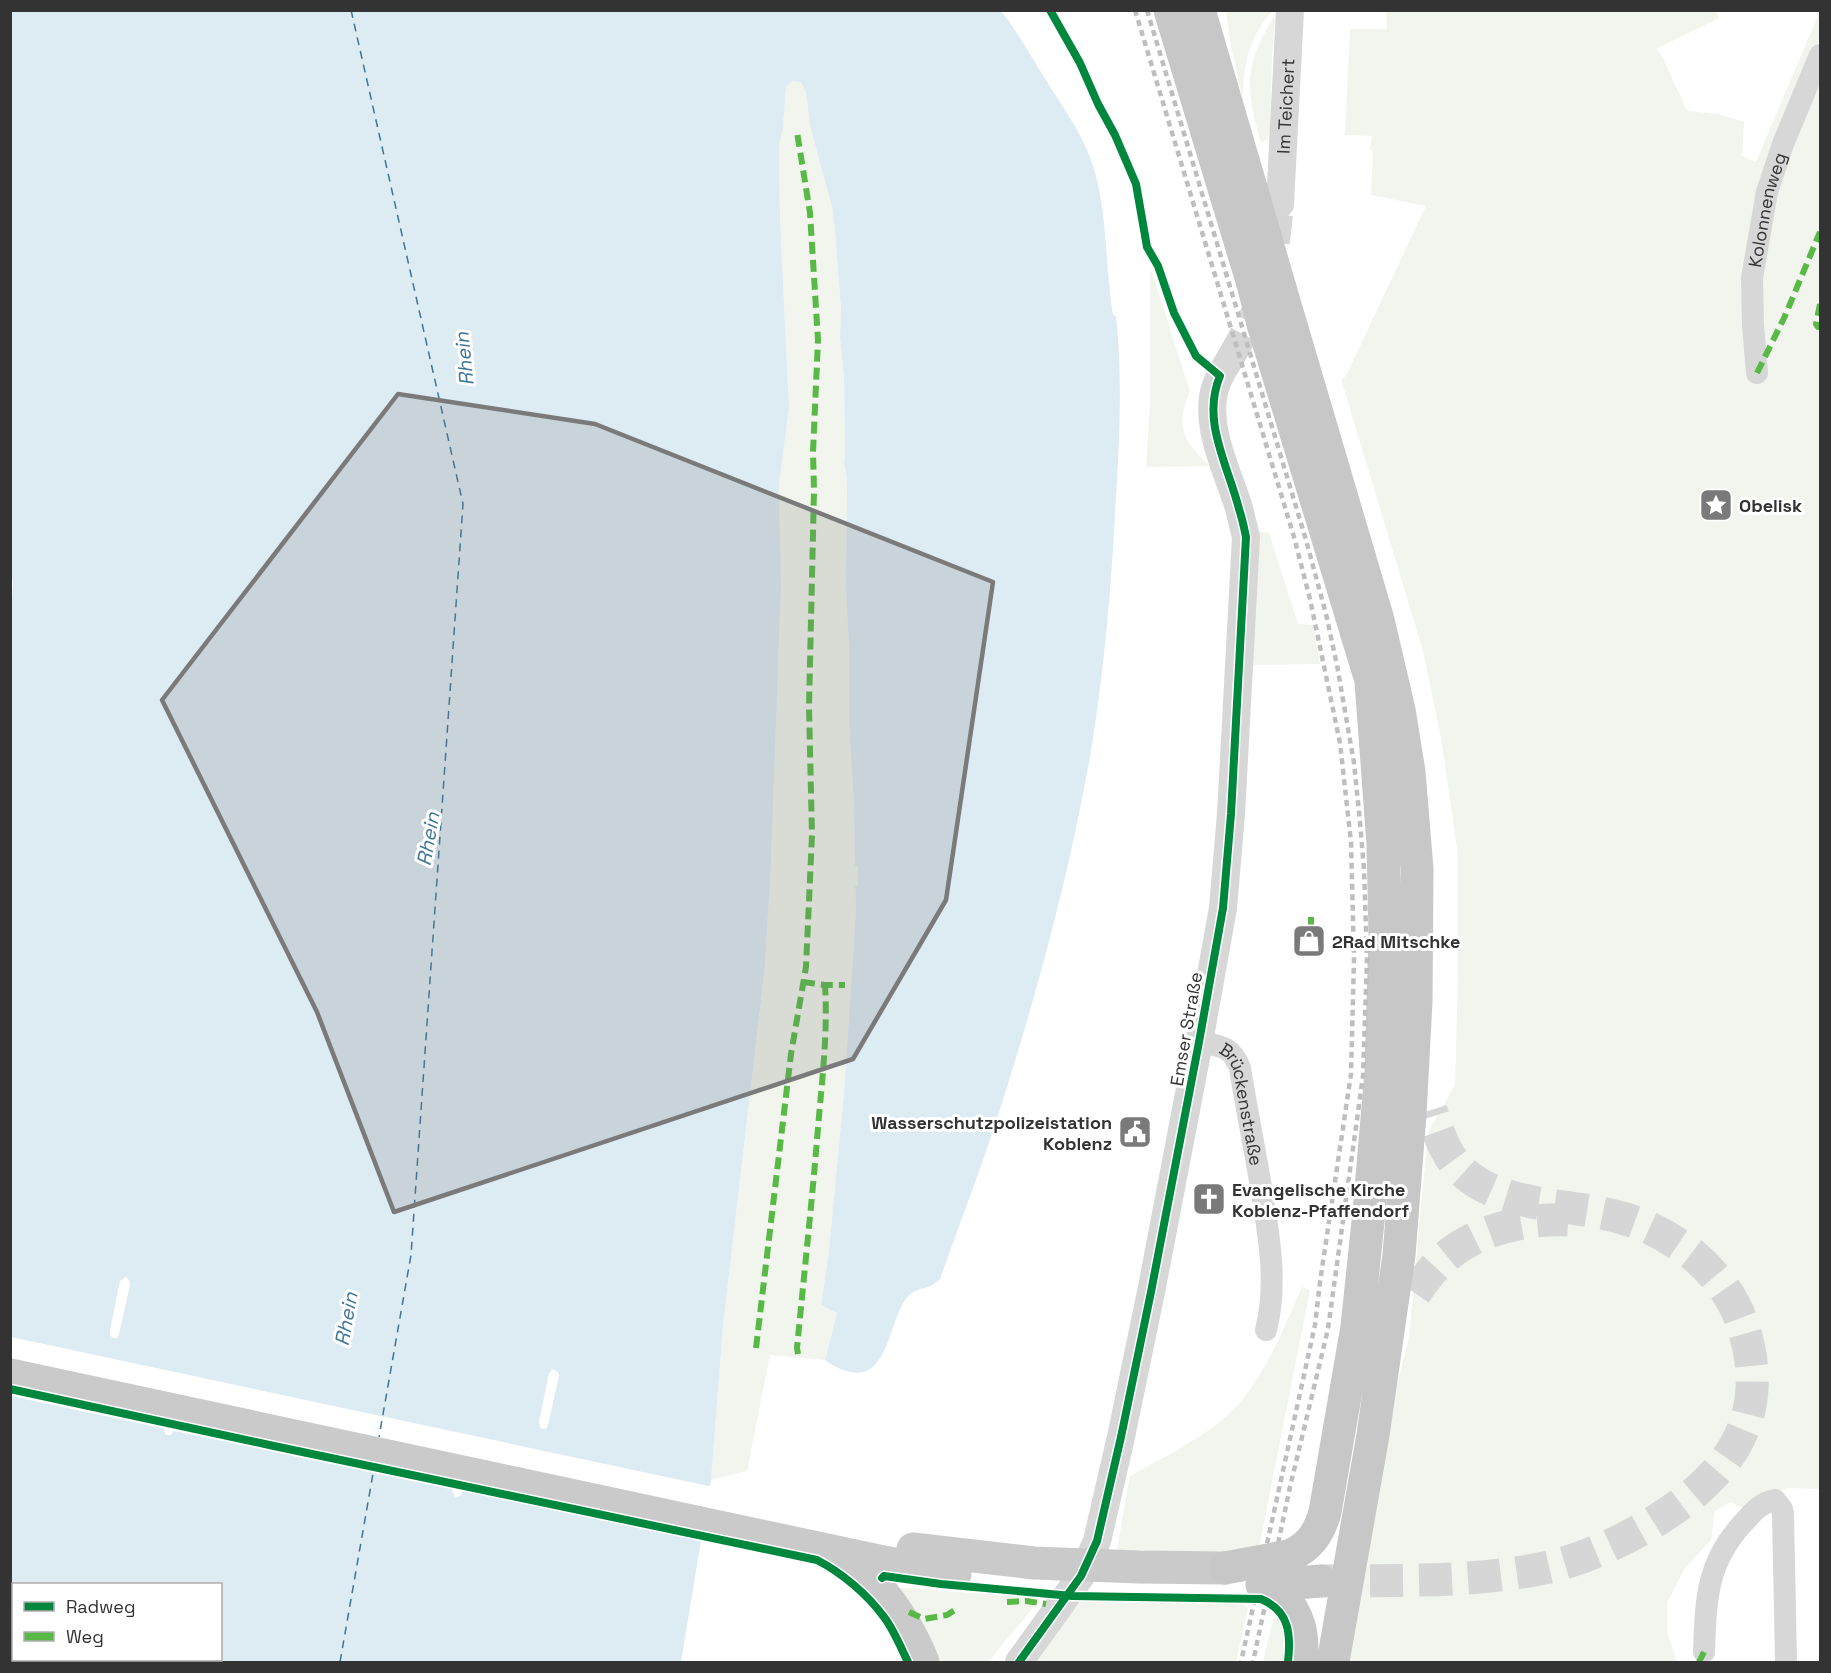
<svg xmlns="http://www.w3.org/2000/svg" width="1831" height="1673" viewBox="0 0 1831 1673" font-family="'Space Grotesk',sans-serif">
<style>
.green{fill:#f1f5ed}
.water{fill:#ddebf3;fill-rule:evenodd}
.pier{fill:#fff}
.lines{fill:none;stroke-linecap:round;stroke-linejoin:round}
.ferry{stroke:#3f7597;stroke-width:1.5;stroke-dasharray:8 6;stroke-linecap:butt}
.tertiary-tunnel{stroke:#d6d6d6;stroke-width:28;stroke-dasharray:28 14;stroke-linecap:butt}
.trunk-tunnel{stroke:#d6d6d6;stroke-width:33;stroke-dasharray:33 16;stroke-linecap:butt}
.minor{stroke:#d7d7d7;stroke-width:22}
.tertiary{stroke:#d7d7d7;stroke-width:28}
.primary{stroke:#cacaca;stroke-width:33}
.trunk{stroke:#c7c7c7;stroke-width:33}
.rail{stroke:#bebebe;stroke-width:4.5;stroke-dasharray:6 4.5;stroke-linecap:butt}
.primary-bridge{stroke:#cacaca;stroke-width:33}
.trunk-bridge{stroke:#c7c7c7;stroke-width:33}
.quiet{stroke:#58b947;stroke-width:6;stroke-dasharray:12 6;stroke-linecap:butt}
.cycleway-casing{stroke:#fff;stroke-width:11}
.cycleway{stroke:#00873e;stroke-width:8}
.marked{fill:#7a7a7a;fill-opacity:0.2;stroke:#7a7a7a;stroke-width:4.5;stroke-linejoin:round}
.labels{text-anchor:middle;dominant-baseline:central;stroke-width:6;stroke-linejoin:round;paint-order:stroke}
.street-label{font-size:18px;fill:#333;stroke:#fff}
.poi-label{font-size:18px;font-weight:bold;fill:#333;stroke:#fff;text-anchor:start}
.water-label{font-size:20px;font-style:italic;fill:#3f7597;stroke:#fff}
</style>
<rect width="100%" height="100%" fill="#fff"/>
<path class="green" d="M1386,10l330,1 3,7 -63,31 6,7 25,55 31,3 26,8 -2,34 14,6 64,-151v27l-25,60 -28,94 53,-123v1420l-31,-1 -26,7 -18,14 -15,-7 -15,9 -4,29 -27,29 -17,34v29l10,30h-327l47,-277 12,-48 19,-205 27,-47 3,-112v-118l-17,-117 -18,-87 -82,-272 5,-3 80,-170 -55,-11 2,-43 -3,-2 2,-14 -27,-1 5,-106h37z
M1226,11h46c-24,28 -29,54 -29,90l-12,-55z
M1273,18l2,1 -3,36 -2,79 -3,5 -6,4c-15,-53 -18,-75 12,-125z
M792,81l9,1 5,9 4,35 22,81 3,24 6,80 -1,27 4,40 1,79 -1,7 2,7 1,17 -1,97 3,65v71l5,85 1,60 3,1 1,18 -4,1 1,23 -12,184 -15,157 -8,54 16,9 -12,47 -55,-5 -23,116 -36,9 12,-154 42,-359 6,-105 10,-276 -2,-101 10,-77 -9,-190 -1,-72 4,-18 3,-41z
M1150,268l4,10 36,114c-16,34 -6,51 20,74l-64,1 4,-62z
M1258,531l11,2 29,91 15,1 7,39 -71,1 11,-126z
M1302,1287l8,3 -52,263 -142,2 14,-79c31,-17 63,-33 91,-55 41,-33 60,-88 81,-134z
M891,1587l149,11c-16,23 -36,42 -51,64h-51z
M1081,1601l111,2 49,-1 7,6 -12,54h-203z
M1275,1612c12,12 11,34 10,50h-22z"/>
<path class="water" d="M11,11h990c17,21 30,46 45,69 17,28 39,57 48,89 14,47 11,98 19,146l3,1c7,65 3,132 -1,198 -4,77 -11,155 -23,231 -22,129 -57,256 -97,380 -17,52 -37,103 -55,154 -14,14 -23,5 -35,21 -15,22 -18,80 -54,72 -10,-2 -18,-6 -26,-12l12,-47 -16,-8 8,-55 15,-157 12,-184 -1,-23 3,-1v-18l-3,-1 -1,-60 -5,-85v-71l-3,-65 1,-97 -1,-17 -2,-7 1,-7 -1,-79 -4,-40 1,-28 -6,-79 -3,-24 -22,-81 -4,-34 -5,-10 -9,-1 -6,6 -3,41 -4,18 1,72 9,190 -10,77 2,101 -10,276 -6,104 -42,360 -12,154 -30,182h-670l-1,-1031 3,-46 -3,-32zM126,1277l3,3 1,5 -11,49 -2,4h-4l-3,-3v-5l10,-49zM553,1369l5,3 1,4 -11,49 -2,4h-5l-2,-7 10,-49zM178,1375l6,7 -11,50 -2,3h-5l-3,-8zM468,1436l4,6 -10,51 -2,3 -5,1 -3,-7 11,-50zM14,1584h206v76h-206z"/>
<path class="pier" d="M11,1337l702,150 -9,55 -245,-52 10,-48 -1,-3 -3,2 -10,49 -285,-60 11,-49 -2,-3 -2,1 -11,50 -155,-33z"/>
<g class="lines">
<path class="ferry" d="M351,10l112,494 -52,751 -32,182
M340,1662l34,-194"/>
<path class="tertiary-tunnel" d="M1230,359c12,-22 25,-44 34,-67 11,-25 13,-61 16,-88"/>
<path class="trunk-tunnel" d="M1415,1293c7,-10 14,-20 23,-29 33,-33 84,-46 130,-44
M1321,1581c76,-1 154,2 228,-14 35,-8 69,-24 100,-42 78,-47 124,-105 94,-199 -9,-29 -28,-53 -51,-72 -21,-16 -44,-29 -70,-36 -50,-15 -120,-9 -160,-47 -17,-16 -24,-39 -31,-61"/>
<g class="minor">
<path id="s1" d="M1757,373l-4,-48 -1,-47 15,-86 16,-48 37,-89"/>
<path id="s2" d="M1199,1042c22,4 32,4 41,26 7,44 16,87 23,131 7,43 14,88 3,131"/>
<path d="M1704,1652c2,-53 2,-90 41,-131 9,-10 17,-19 30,-21l7,9 1,5 3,148"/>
</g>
<g class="tertiary">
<path id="s3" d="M1280,204l10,-194"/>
<path d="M1019,1662l62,-86 16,-35 24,-104 30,-145 48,-250 24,-134 8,-94 15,-277c-3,-11 -5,-22 -8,-32 -11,-34 -30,-72 -25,-108 2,-14 9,-26 17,-38"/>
</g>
<path class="primary" d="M10,1375l873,187 72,12
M840,1553c12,11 25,21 36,32 20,23 36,49 47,77"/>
<path class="trunk" d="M1170,10l83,274
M1199,10l53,181
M1280,288l98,332 21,90 10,62 8,97 -1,133 -6,112 -11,141 -26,180 -40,227
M1263,324l106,350
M1289,1556c21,-9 30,-23 36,-44l32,-185 12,-115 12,-140 4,-136 -2,-92 -12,-162
M1282,1584l39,-3
M1280,1595c20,19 24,41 21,67"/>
<path class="rail" d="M1135,10l159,527 16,62 30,144 11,99 3,117 -3,115 -31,208 -5,43 -74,337
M1147,10l159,530 20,74 11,51 17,98 6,59 4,47 3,90 -4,117 -35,253 -38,158 -37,175"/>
<path class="primary-bridge" d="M913,1549l121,14 105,4 86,1"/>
<path class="trunk-bridge" d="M1252,191l28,97
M1253,284l10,40
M1225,1568l64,-12
M1262,1585l18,10"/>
<path class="quiet" d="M1820,304l-4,20 2,3 2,-1
M1757,373l28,-57 35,-84
M1311,929v-13
M803,982l22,3h20
M756,1348l35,-294 15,-87 6,-132 -3,-128 5,-217 -1,-38 5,-112 -8,-127 -13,-81
M798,1354l-1,-6c7,-73 15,-146 21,-220 4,-48 10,-95 7,-143
M1007,1602l19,-1 20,3
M909,1612l15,7 23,-4 11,-7
M1699,1662l5,-10"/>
<defs>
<path id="cycleway" d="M10,1389l264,57 543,114c25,13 50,34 67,57 10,13 17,31 24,45
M882,1578l2,-2 57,8 131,12 189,3c29,12 30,36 27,63
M1019,1662l62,-86 16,-35 24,-104 30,-145 48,-250 24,-134 8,-94 15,-277c-2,-10 -4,-19 -7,-28 -11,-44 -38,-88 -19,-133l-24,-20 -22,-43 -16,-47 -11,-19 -11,-63 -21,-49 -17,-31 -18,-41 -30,-53"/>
</defs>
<use href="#cycleway" class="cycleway-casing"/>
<use href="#cycleway" class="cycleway"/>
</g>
<path class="marked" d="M398,394l197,30 398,158 -47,318 -93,159 -459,153 -77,-200 -155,-312z"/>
<defs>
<symbol id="sight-square" viewBox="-11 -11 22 22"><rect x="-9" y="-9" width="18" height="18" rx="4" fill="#7a7a7a" stroke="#fff"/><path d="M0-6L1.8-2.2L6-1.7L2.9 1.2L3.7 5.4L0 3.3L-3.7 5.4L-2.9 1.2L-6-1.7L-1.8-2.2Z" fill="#fff"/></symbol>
<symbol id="shop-square" viewBox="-11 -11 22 22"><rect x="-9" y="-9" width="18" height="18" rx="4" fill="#7a7a7a" stroke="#fff"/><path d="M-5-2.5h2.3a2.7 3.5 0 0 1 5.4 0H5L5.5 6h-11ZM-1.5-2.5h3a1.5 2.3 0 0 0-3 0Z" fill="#fff"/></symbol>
<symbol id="civic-square" viewBox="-11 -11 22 22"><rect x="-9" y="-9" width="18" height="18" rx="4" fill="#7a7a7a" stroke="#fff"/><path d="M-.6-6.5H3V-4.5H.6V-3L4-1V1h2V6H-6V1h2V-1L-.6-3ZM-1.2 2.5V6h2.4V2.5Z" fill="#fff"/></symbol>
<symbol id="church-square" viewBox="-11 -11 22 22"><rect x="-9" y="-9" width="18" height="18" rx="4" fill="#7a7a7a" stroke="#fff"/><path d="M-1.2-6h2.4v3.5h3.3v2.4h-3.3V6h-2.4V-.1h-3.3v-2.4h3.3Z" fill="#fff"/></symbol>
</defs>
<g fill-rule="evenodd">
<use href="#sight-square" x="1697" y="486" width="38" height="38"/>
<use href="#shop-square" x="1290" y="922" width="38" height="38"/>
<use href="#civic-square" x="1116" y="1113" width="38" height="38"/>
<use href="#church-square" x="1190" y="1180" width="38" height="38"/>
</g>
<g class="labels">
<g class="street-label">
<text stroke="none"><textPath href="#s3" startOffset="98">Im Teichert</textPath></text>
<text stroke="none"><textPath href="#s1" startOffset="165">Kolonnenweg</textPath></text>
<text transform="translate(1186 1029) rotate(-80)">Emser Straße</text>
<text stroke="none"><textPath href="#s2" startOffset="87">Brückenstraße</textPath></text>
</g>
<g class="poi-label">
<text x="1739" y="505">Obelisk</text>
<text x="1332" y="941">2Rad Mitschke</text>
<text x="1112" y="1122" text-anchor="end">Wasserschutzpolizeistation<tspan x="1112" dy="21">Koblenz</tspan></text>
<text x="1232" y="1189">Evangelische Kirche<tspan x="1232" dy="21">Koblenz-Pfaffendorf</tspan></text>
</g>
<g class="water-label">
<text transform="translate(464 359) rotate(-96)">Rhein</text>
<text transform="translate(428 839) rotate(-80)">Rhein</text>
<text transform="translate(346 1319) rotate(-80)">Rhein</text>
</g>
</g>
<rect width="1831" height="1673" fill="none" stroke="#333333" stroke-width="24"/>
<rect x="12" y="1583" width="210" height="78" fill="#ffffff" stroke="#adadad" stroke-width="1.5"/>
<rect x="24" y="1602" width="30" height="9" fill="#00873e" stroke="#adadad" stroke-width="1.5"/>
<text x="66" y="1613" font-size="18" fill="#333333">Radweg</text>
<rect x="24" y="1632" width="30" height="9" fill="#58b947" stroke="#adadad" stroke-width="1.5"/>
<text x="66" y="1643" font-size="18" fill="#333333">Weg</text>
</svg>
